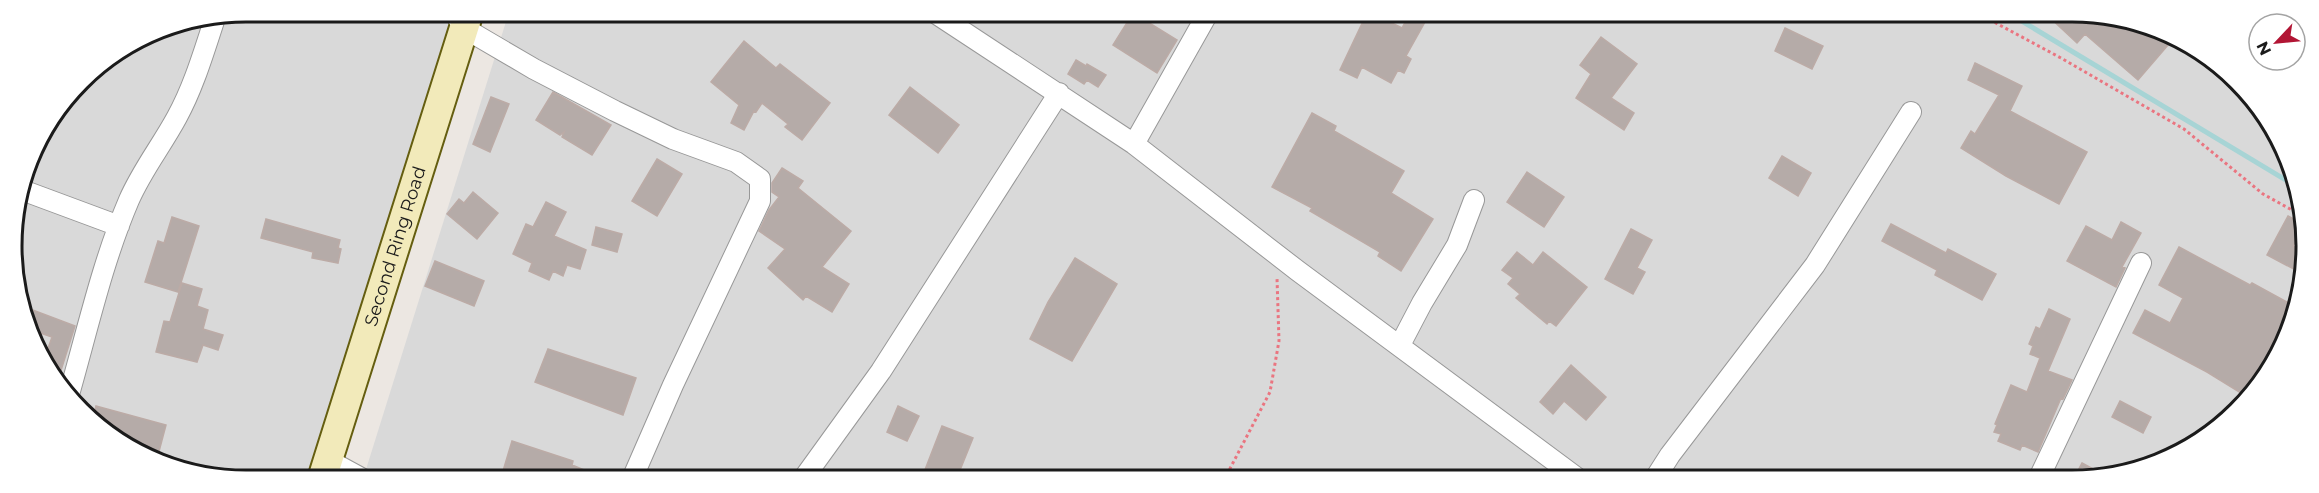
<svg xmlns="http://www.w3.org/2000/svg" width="2319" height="493" viewBox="0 0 2319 493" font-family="Montserrat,sans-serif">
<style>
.residential{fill:#d9d9d9}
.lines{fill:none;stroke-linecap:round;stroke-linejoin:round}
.stream{stroke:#a7d4d5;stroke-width:5}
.building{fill:#b5aba8;stroke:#bcaba6;stroke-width:1.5}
.street-casing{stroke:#989898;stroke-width:22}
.secondary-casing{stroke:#655e10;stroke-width:32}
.path{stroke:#ea7580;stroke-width:3;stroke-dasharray:3 3;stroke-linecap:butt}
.street{stroke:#fff;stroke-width:20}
.secondary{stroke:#f2eaba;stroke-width:28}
.labels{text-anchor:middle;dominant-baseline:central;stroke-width:4.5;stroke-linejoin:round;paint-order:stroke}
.street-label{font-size:18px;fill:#1b1b1b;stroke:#fff}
.rim{fill:none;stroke:#1b1b1b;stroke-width:3}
</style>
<rect width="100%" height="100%" fill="#ece7e2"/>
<path class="residential" d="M247,12h212l-148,467h-95l-86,-29 -60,-49 -46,-79 -12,-90 18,-76 51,-76 76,-50z
M509,12l1594,2 86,29 69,60 41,82 6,92 -22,74 -45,62 -62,44 -88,23 -1725,-1z"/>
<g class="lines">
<path class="stream" d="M2010,14l289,174"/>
</g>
<path class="building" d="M1133,13l44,27 -20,33 -44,-28z
M1367,13h5l30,15 8,-15h20l-24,43 5,3 -7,14 -6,-3 -7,13 -29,-16 -5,11 -17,-8z
M2046,14h57l71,24 -36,42 -53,-46 -8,9z
M1785,28l38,18 -11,23 -37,-18z
M1601,37l36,27 -26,34 23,15 -10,17 -48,-32 15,-24 -11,-9z
M744,41l32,27 4,-4 50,39 -28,37 -17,-13 3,-3 -26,-21 -6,9 -2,-1 -10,19 -13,-7 8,-18 -28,-23z
M1076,60l10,6 1,-2 19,11 -8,12 -11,-7 -3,4 -16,-10z
M1975,63l47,23 -12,25 77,41 -28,52 -53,-28 -45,-28 10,-17 4,3 24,-39 -31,-15z
M910,87l49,38 -21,28 -49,-38z
M553,92l58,33 -19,30 -30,-18 2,-5 -4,3 -24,-15z
M491,97l18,7 -19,48 -17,-8z
M1312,113l24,13 -2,5 70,40 -13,22 42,26 -32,52 -23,-15 2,-4 -70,-41 2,-3 -40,-21z
M1782,156l29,17 -13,23 -29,-18z
M657,159l25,15 -25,42 -25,-15z
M782,168l21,13 -5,7 53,43 -29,36 27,17 -17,28 -26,-16 -3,4 -35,-32 17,-19 -26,-18 10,-21 10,-13 -7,-5v-9z
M1527,172l37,25 -20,30 -37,-25z
M473,192l25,21 -21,26 -30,-25 12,-15 5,4z
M546,202l20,10 -12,24 32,14 -6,19 -13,-4 -4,11 -10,-5 -4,9 -20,-9 3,-8 -19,-9 13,-30 7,3z
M2288,216l13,7 1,7 -9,16 10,6 2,23 -38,-20z
M172,217l27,9 -21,66 -33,-10 13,-41 6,2z
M266,219l74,21 -2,8 3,1 -3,14 -26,-5 1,-6 -52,-14z
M2121,222l20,11 -19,34 3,1 -9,19 -49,-26 19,-35 26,14z
M1891,224l55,29 2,-4 48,25 -14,26 -47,-25 2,-5 -55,-29z
M596,227l26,7 -5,18 -25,-7z
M1631,229l21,11 -15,28 8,4 -12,22 -28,-15z
M2179,247l71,38 2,-2 44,24 -13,44 -34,47 -42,-26 -74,-39 12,-23 25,13 13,-25 -24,-13z
M1517,252l16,13 10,-13 44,35 -31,39 -7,-5 -2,3 -31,-26 4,-4 -12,-10 5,-6 -11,-8z
M1075,258l42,26 -45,77 -42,-22 18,-37z
M435,261l49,20 -10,25 -49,-20z
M182,283l20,6 -5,17 11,4 -5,19 20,6 -5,15 -15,-5 -6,17 -41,-10 8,-31 6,1z
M22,306l53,20 -17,54 -13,-23 7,-20 -23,-8 -5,-7z
M2049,309l21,10 -22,52 24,9 -9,19 -2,-1 -23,54 -16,-7 -2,5 -22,-9 3,-7 -7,-2 3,-7 -2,-1 16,-39 16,7 13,-34 -10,-4 3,-8 -4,-2 7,-17 4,2z
M548,349l88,29 -13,37 -88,-33z
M1571,365l35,32 -20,23 -22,-19 -11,13 -13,-12z
M2120,401l31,16 -8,16 -31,-16z
M96,406l70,19 -9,34 -27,-9 -37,-31z
M898,406l21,10 -12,25 -20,-9z
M942,426l31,12 -17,42h-35z
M512,441l61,20 -1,4 34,14h-79l-24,-8z
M2082,463l24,13 -18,4h-15z"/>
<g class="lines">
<defs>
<path id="street" d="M935,13l199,131 164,127 282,209
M457,17l7,11 70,41 81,42 58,28 63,23 24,17v22l-87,184 -41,94
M1134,144l74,-131
M22,190l97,36
M1400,345l22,-42 35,-58 17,-45
M68,398c19,-66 34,-135 61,-198 13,-30 33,-55 48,-83 17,-31 27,-66 38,-99
M328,460l35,19
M803,479l78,-108 178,-278
M1654,480l16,-25 145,-190 96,-153
M2038,480l103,-217"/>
<g id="secondary">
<path id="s1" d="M322,479l147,-467"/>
</g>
</defs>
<use href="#street" class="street-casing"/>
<use href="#secondary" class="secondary-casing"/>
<path class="path" d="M1979,14l82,44 123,71 79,65 38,21
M1224,480l46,-88 9,-51 -2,-63"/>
<use href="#street" class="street"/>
<use href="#secondary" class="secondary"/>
</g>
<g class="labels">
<g class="street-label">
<text stroke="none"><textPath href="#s1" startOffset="244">Second Ring Road</textPath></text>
</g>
</g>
<path d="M0 0H2319V493H0ZM246 22H2072A224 224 0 0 1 2296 246V246A224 224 0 0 1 2072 470H246A224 224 0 0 1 22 246V246A224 224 0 0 1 246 22Z" fill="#fff" fill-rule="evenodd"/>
<path class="rim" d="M246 22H2072A224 224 0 0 1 2296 246V246A224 224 0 0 1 2072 470H246A224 224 0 0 1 22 246V246A224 224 0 0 1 246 22Z"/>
<g transform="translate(2277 42) rotate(244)"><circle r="28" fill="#ffffff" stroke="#a4a4a4" stroke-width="1.5"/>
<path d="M0-4.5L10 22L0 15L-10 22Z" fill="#b21534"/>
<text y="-9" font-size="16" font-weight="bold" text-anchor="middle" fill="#1b1b1b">N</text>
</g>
</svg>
